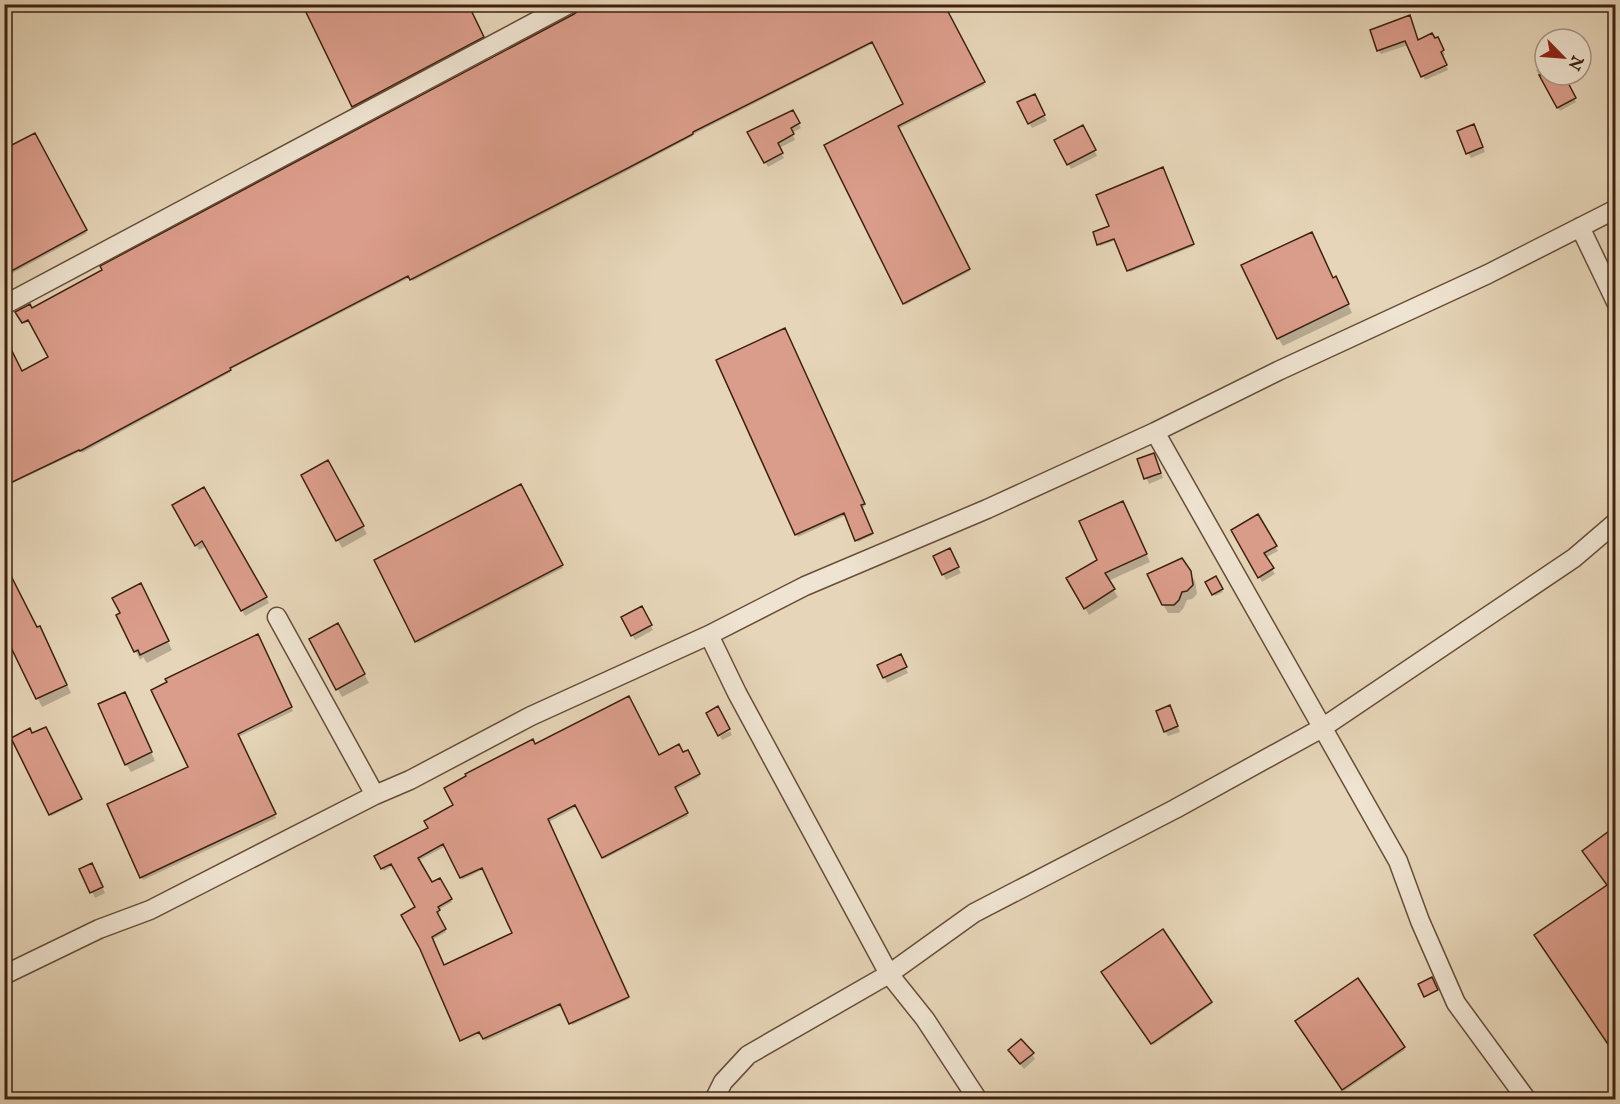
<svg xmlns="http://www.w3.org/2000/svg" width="1620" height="1104" viewBox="0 0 1620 1104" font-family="'IM FELL English',serif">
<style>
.shadow{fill:#0003;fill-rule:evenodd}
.building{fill:#db9d8b;stroke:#3e200f;stroke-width:1.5;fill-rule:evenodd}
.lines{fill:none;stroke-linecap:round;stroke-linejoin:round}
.minor-casing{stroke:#684d39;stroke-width:21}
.minor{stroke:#efe4d1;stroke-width:18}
</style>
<rect width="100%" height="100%" fill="#e6d5b8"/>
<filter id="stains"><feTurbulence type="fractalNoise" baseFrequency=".00333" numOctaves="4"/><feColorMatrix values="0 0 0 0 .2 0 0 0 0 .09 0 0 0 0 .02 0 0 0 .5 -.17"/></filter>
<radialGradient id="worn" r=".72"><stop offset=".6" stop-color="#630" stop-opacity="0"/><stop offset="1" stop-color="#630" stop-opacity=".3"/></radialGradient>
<path class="shadow" d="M304,4h163l17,35 -129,69z
M590,4h362l-7,4 40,77 -87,44 72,142 -65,34 -79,-159 79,-41 -31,-62 -182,92 1,1 -64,34 -216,111 -2,-4 -182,93 2,2 -149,81 -1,-2 -77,36v-127l17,13 29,-15 -20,-37 -6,3 -7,-12 14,-2 544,-295z
M1410,17l8,24 19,-2 8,16 -3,1 6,14 -23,10 -17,-35 -27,9 -3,-4z
M1545,55v20h18l13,27 -16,9 -24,-41 8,-4 -4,-7z
M1037,101l10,20 -15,7 -3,-5z
M792,112l9,16 -9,5 3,7 -16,8 5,10 -16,9 -18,-34z
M1083,127l14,29 -26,13 -15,-29z
M1477,131l8,21 -14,6 -3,-5z
M34,135l53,98 -78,42 -5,-9z
M1164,171l30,75 -64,26 -14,-32 -16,6 -5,-13 16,-6z
M1333,279l7,7 12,27 -69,33 -5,-8z
M784,330l81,176 -4,2 12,27 -15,7 -12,-27 -48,22 -80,-176z
M1139,460h17l7,18 -14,6z
M328,462l39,72 -25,14 -39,-72z
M521,486l42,82 -145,75 -42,-82z
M203,489l66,114 -24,13 -38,-70 -8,4 -25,-45z
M1126,511l24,51 -42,19 10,16 -29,18 -20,-36 30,-18z
M1258,516l20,35 -13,7 10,16 -13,8 -29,-52z
M949,550l12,23 -15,7 -11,-23z
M1181,559l14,22 2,13 -5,5 -5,1 -4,9 -4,4h-11l-5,-9z
M1215,578l8,14 -8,4 -8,-13z
M145,594l27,56 -25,13 -4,-6 -3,3 -22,-44z
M641,608l12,22 -18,10 -12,-22z
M337,625l32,58 -27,14 -31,-57z
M37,629l7,7 27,57 -29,14 -38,-75z
M257,636l36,75 -55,26 38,81 -133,62 -34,-75 81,-38z
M903,661l5,12 -21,10 -8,-17z
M129,702l26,59 -24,11 -5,-8z
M1172,712l8,20 -12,4 -3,-5z
M45,729l36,72 -30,15 -38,-78 19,-3z
M730,731l2,4 -10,5 -2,-4z
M535,746l123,11 31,-3 11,23 -25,13 13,26 -84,43 -27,-52 -28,15 80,177 -57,26 -10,-19 -77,35 -3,-7 -19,8 24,-12 -2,-2 -24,11 -44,-132 -23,-42 -10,6 -8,-14 54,-29 25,-22zM446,846l16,34 22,-11 30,65 -70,32 -12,-26 14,-8 -9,-17 3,-2 -2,-3 14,-8 -13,-22 -8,4 -13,-23z
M81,869l14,1 10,23 -10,5z
M1162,931l50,73 -59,41 -50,-73z
M1357,980l48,70 -61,41 -47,-70z
M1032,1054l3,5 -11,10 -11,-13z"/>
<path class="building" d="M302,4h166l16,33 -132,70z
M586,4h358l41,78 -87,44 72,143 -67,35 -79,-159 79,-41 -31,-62 -179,90v2l-65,34 -218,112 -2,-4 -178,92 1,2 -151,81 -1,-1 -75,36v-151l18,36 26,-14 -20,-37 -6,3 -7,-11 15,-8 2,4 70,-38 -2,-4 474,-252z
M1410,15l8,25 14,-7 3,5 3,-1 6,13 -3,2 6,13 -26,12 -16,-36 -28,10 -7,-21z
M1539,75h25l12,23 -19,10z
M1035,94l10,21 -17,9 -11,-22z
M793,110l7,13 -9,5 3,6 -16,9 5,10 -19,10 -17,-31z
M1474,124l9,23 -17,7 -9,-23z
M1083,125l13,25 -29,15 -13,-25z
M35,133l52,97 -83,45v-126z
M1163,167l31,77 -67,27 -13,-32 -17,6 -4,-13 16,-6 -13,-31z
M1312,232l21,46 3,-2 13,28 -72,35 -36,-74z
M785,328l80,176 -4,1 12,28 -18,8 -11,-28 -49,22 -79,-175z
M1154,453l7,20 -17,6 -7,-20z
M328,460l36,66 -28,15 -35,-66z
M521,484l42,81 -148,77 -41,-82z
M204,487l63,110 -26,14 -39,-70 -7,5 -23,-41z
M1123,501l24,53 -42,19 10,16 -31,20 -18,-31 31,-18 -18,-39z
M1258,514l19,32 -13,7 10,15 -16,10 -27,-48z
M950,548l9,19 -17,8 -9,-19z
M1182,558l9,13 2,14 -6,6 -5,1 -3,8 -5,5h-12l-15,-31z
M4,562l33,65 3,-1 27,59 -31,14 -32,-66z
M1216,576l7,13 -11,6 -7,-13z
M141,583l28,58 -29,14 -2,-5 -4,2 -18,-37 4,-2 -8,-15z
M642,606l10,19 -21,11 -10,-19z
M338,623l27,51 -29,16 -27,-51z
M258,634l34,73 -54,27 38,80 -136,64 -33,-74 81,-37 -37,-77 16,-8 -2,-3z
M901,654l6,13 -24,11 -6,-13z
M125,692l27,60 -27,13 -27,-61z
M629,696l30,59 20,-11 4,8 5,-2 12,24 -25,13 13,26 -86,45 -27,-53 -27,14 81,178 -60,27 -9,-20 -77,35 -4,-7 -19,9 -40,-92 -19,-34 14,-8 -24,-43 -10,5 -7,-13 54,-28 -4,-7 29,-16 -9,-17 22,-12 -1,-2 68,-35 2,5zM443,844l17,34 22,-10 30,65 -68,32 -12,-28 14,-8 -9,-17 3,-2 -2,-3 14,-8 -12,-21 -8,4 -14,-24z
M1170,705l8,21 -14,6 -8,-21z
M718,706l12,23 -12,7 -12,-23z
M46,727l36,72 -33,16 -38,-77 19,-10 2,5z
M1616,826v230l-82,-121 73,-50 -25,-34z
M92,863l11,24 -13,6 -11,-24z
M1163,929l49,73 -61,42 -50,-72z
M1432,977l6,13 -14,7 -6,-13z
M1358,978l47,69 -63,43 -47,-69z
M1021,1039l13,14 -14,11 -12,-14z"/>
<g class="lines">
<defs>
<path id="minor" d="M1580,227l36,75
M4,302l2,2 563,-300
M1155,432l243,429 22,60 36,82 71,97
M277,617l98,178
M709,635l28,58 152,281 36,45 53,81
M4,975l95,-46 51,-19 225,-115 35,-15 121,-64 178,-81 96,-49 182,-77 168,-77 123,-61 210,-97 128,-65
M714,1100l9,-18 25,-27 141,-81 85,-61 201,-104 147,-81 252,-170 42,-36"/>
</defs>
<use href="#minor" class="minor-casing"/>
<use href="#minor" class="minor"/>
</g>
<rect width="1620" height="1104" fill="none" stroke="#e6d5b8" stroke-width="24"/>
<rect x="6" y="6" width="1608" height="1092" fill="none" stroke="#3e200f" stroke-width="3"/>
<rect x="12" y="12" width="1596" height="1080" fill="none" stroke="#3e200f" stroke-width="1.5"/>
<g transform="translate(1563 57) rotate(115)"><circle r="28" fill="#efe4d1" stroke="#a89683" stroke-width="1.5"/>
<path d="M0-4.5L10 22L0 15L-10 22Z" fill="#8f2418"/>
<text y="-9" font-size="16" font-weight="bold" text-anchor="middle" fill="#3e200f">N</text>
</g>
<rect width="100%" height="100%" filter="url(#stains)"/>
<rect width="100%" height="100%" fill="url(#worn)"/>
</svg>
